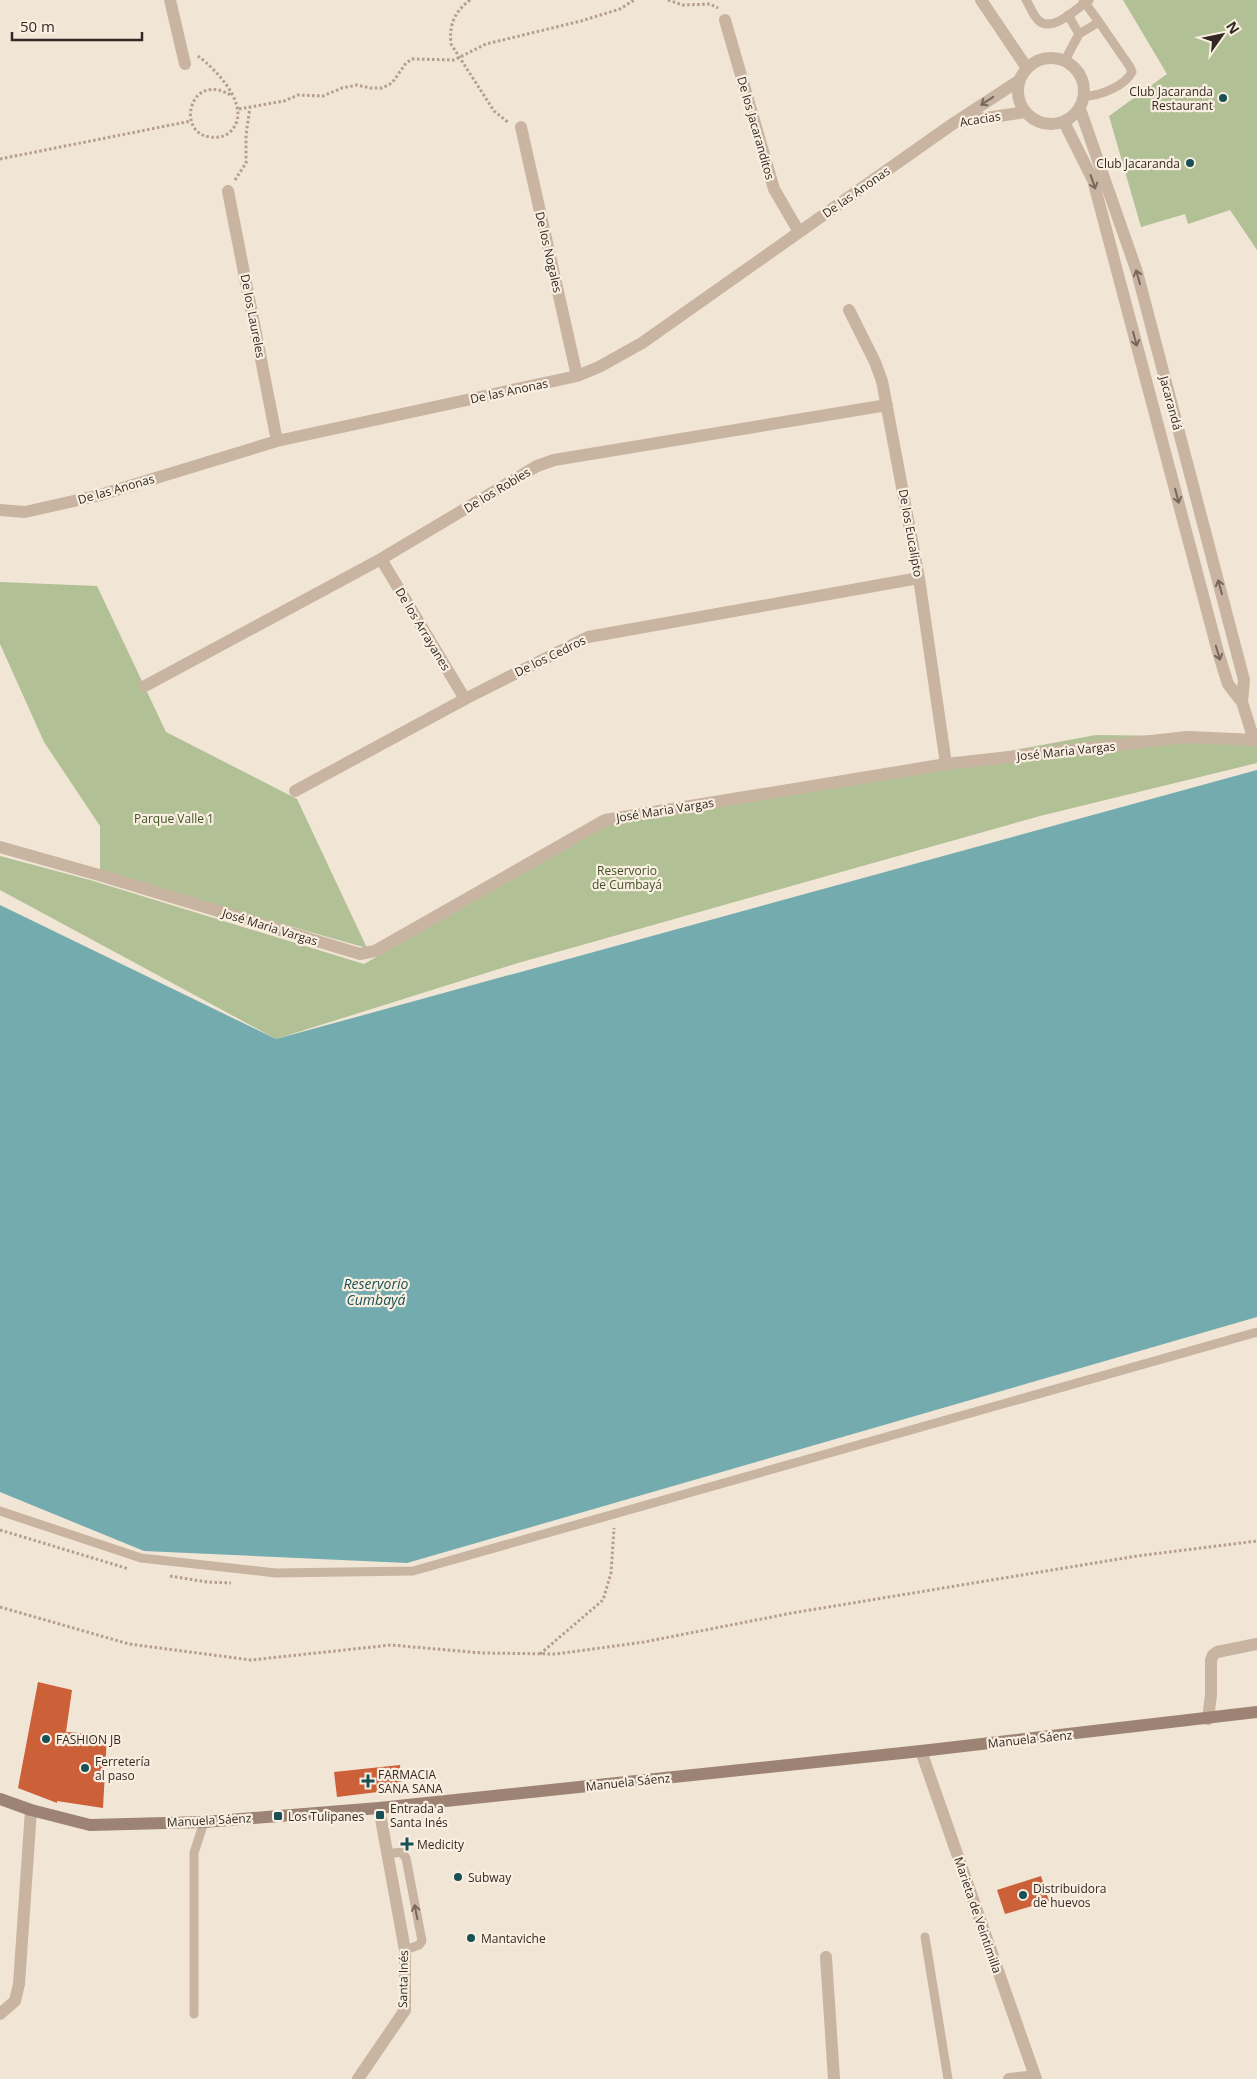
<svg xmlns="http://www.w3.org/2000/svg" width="1257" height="2079" viewBox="0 0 1257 2079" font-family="'Open Sans',sans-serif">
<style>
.green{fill:#b1c095}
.water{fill:#73abaf}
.building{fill:#cb6039}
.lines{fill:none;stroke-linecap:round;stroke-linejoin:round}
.path{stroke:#b59e8b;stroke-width:3;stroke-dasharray:2.5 2.5;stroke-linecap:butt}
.lane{stroke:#c9b4a1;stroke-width:9}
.street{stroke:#c9b4a1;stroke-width:12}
.secondary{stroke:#9d8373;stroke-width:12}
.oneway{stroke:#76685c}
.poi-dot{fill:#195056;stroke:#f9efe1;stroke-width:2}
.labels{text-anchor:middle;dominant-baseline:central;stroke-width:4.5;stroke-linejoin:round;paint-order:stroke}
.poi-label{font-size:12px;fill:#332924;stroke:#f9efe1;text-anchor:start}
.street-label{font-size:12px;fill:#332924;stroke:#f9efe1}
.park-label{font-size:12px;fill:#425227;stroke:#f9efe1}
.water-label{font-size:14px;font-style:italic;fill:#195056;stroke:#f9efe1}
</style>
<rect width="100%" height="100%" fill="#f1e5d5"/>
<path class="green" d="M1123,0h134v250l-27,-40 -42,14 -3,-10 -44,13 -32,-111 58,-42z
M0,582l97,4 69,146 131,67 70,149 -267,-75v-47l-56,-84 -44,-98z
M1096,735l161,2v26l-217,53 -522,147 -242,76 -276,-149v-34l90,24 274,84 244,-139z"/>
<path class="water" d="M1257,770v547l-850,246 -263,-12 -144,-59v-587l276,134z"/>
<path class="building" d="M38,1682l34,8 -6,42 41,3 -4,73 -46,-7v2l-39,-15z
M400,1765l2,24 -65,8 -3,-25z
M1041,1876l8,25 -44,13 -8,-24z"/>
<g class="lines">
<path class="path" d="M470,0c-16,12 -21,25 -19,44l43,67 15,12
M668,0l15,5 27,-1 8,4
M198,56c19,14 55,52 33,75 -6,6 -13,7 -21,6 -35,-4 -20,-68 22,-41
M239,109l45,-8 14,-6 25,1 19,-8 15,-3 13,3h12l10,-5 14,-20 6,-4 42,1 32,-16 95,-23 39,-12 14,-9
M0,159l191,-38
M235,180l11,-17v-28l4,-28
M0,1530l129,39
M170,1576l37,6 24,1
M0,1607l129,37 122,16 140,-15 91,8 74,1 88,-12 148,-29 345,-57 120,-15
M540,1654l63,-54 8,-27 3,-45"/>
<path class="lane" d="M1026,0c4,6 7,15 12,20 14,14 39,-12 51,-20
M1083,0l16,22
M1068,15l11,19
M1065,60l14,-26 20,-12 31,45 2,5c-7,14 -32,24 -47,24
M0,1511l141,47 135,15 137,-2 844,-239
M387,1854l14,-2 5,6 16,83 -3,4 -14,5
M925,1937l23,142
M194,2014v-161l10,-31"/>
<path class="street" d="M170,0l15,64
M981,0l46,68
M725,20l49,169 25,43
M1018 91a33 33 0 1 1 66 0a33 33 0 1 1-66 0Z
M1080,109l57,163 107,408 -2,22
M959,122l66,-10
M1064,122l29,58 125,472 10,32 14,18 12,38
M521,127l56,249
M228,191l49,250
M849,310l26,52 7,19 37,197 27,186
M0,510l25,2 75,-17 177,-54 300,-65 22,-9 43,-24 312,-220 66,-43
M381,559l84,140
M145,686l236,-127 156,-93 17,-6 333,-55
M295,791l170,-92 123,-62 331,-59
M0,847l99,28 261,79 15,-3 230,-131 341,-56 241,-27 70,3
M1208,1719l3,-24v-35l2,-5 4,-3 40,-8
M921,1751l115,328
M826,1957l8,122
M0,2014l15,-13 4,-17 12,-174
M358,2079l47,-69v-60l-26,-142
M1009,2079l26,-3"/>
<path class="secondary" d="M0,1799l31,11 59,15 114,-3 175,-14 542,-57 336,-39"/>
</g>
<defs><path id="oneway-shaft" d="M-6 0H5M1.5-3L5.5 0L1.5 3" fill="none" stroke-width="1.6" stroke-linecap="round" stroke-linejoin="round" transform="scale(1.25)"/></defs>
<g class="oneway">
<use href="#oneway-shaft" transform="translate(987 101) rotate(147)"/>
<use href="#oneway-shaft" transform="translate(1093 182) rotate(71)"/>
<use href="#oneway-shaft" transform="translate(1138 277) rotate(-106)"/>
<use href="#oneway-shaft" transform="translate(1135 339) rotate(75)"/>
<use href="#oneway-shaft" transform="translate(1177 496) rotate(75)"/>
<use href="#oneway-shaft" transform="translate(1220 587) rotate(-105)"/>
<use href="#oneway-shaft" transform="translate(1218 653) rotate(73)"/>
<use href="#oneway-shaft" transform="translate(416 1912) rotate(-101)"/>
</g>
<g class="poi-dot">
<circle cx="1223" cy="98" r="5"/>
<circle cx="1190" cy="163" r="5"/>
<circle cx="46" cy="1739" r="5"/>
<circle cx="85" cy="1768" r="5"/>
<path d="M365.5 1773.5h5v5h5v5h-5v5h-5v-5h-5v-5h5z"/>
<rect x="375" y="1810" width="10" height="10" rx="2.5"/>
<rect x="273" y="1811" width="10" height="10" rx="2.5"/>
<path d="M404.5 1836.5h5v5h5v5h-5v5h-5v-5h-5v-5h5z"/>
<circle cx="458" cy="1877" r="5"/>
<circle cx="1023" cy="1895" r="5"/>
<circle cx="471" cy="1938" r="5"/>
</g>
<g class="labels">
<g class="poi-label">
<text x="1213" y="91" text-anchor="end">Club Jacaranda<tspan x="1213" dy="14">Restaurant</tspan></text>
<text x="1180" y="163" text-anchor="end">Club Jacaranda</text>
<text x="56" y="1739">FASHION JB</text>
<text x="95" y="1761">Ferretería<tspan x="95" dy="14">al paso</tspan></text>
<text x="378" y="1774">FARMACIA<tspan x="378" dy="14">SANA SANA</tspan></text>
<text x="390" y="1808">Entrada a<tspan x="390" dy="14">Santa Inés</tspan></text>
<text x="288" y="1816">Los Tulipanes</text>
<text x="417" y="1844">Medicity</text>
<text x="468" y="1877">Subway</text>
<text x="1033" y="1888">Distribuidora<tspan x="1033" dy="14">de huevos</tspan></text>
<text x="481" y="1938">Mantaviche</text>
</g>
<g class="street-label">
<text transform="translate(980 119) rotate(-9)">Acacias</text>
<text transform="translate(756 128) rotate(74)">De los Jacaranditos</text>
<text transform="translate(856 192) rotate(-35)">De las Anonas</text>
<text transform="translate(549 252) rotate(77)">De los Nogales</text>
<text transform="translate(253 316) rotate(79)">De los Laureles</text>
<text transform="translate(509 391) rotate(-12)">De las Anonas</text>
<text transform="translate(1171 403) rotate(75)">Jacarandá</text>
<text transform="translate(116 489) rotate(-16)">De las Anonas</text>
<text transform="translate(497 490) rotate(-31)">De los Robles</text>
<text transform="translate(911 533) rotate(80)">De los Eucalipto</text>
<text transform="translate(423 629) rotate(59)">De los Arrayanes</text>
<text transform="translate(550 656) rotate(-26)">De los Cedros</text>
<text transform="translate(1066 751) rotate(-6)">José Maria Vargas</text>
<text transform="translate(665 810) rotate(-9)">José Maria Vargas</text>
<text transform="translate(270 927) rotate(17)">José Maria Vargas</text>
<text transform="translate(1030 1739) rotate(-6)">Manuela Sáenz</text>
<text transform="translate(628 1782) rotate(-6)">Manuela Sáenz</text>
<text transform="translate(209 1820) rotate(-3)">Manuela Sáenz</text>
<text transform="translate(978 1915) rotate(71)">Marieta de Veintimilla</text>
<text transform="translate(403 1979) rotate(-89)">Santa Inés</text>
</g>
<g class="park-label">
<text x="174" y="818">Parque Valle 1</text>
<text x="627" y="870">Reservorio<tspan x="627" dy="14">de Cumbayá</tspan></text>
</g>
<g class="water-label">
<text x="376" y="1283">Reservorio<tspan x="376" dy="16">Cumbayá</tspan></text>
</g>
</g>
<g transform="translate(1222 35) rotate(57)" stroke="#f9efe1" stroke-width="4" paint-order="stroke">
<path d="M0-4L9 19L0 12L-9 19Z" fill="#332924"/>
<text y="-8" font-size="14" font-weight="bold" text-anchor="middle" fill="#332924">N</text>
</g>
<path d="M12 32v8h130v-8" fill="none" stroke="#332924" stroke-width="2.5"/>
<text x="20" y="32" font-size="15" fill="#332924" stroke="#f9efe1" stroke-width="4" paint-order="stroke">50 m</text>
</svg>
